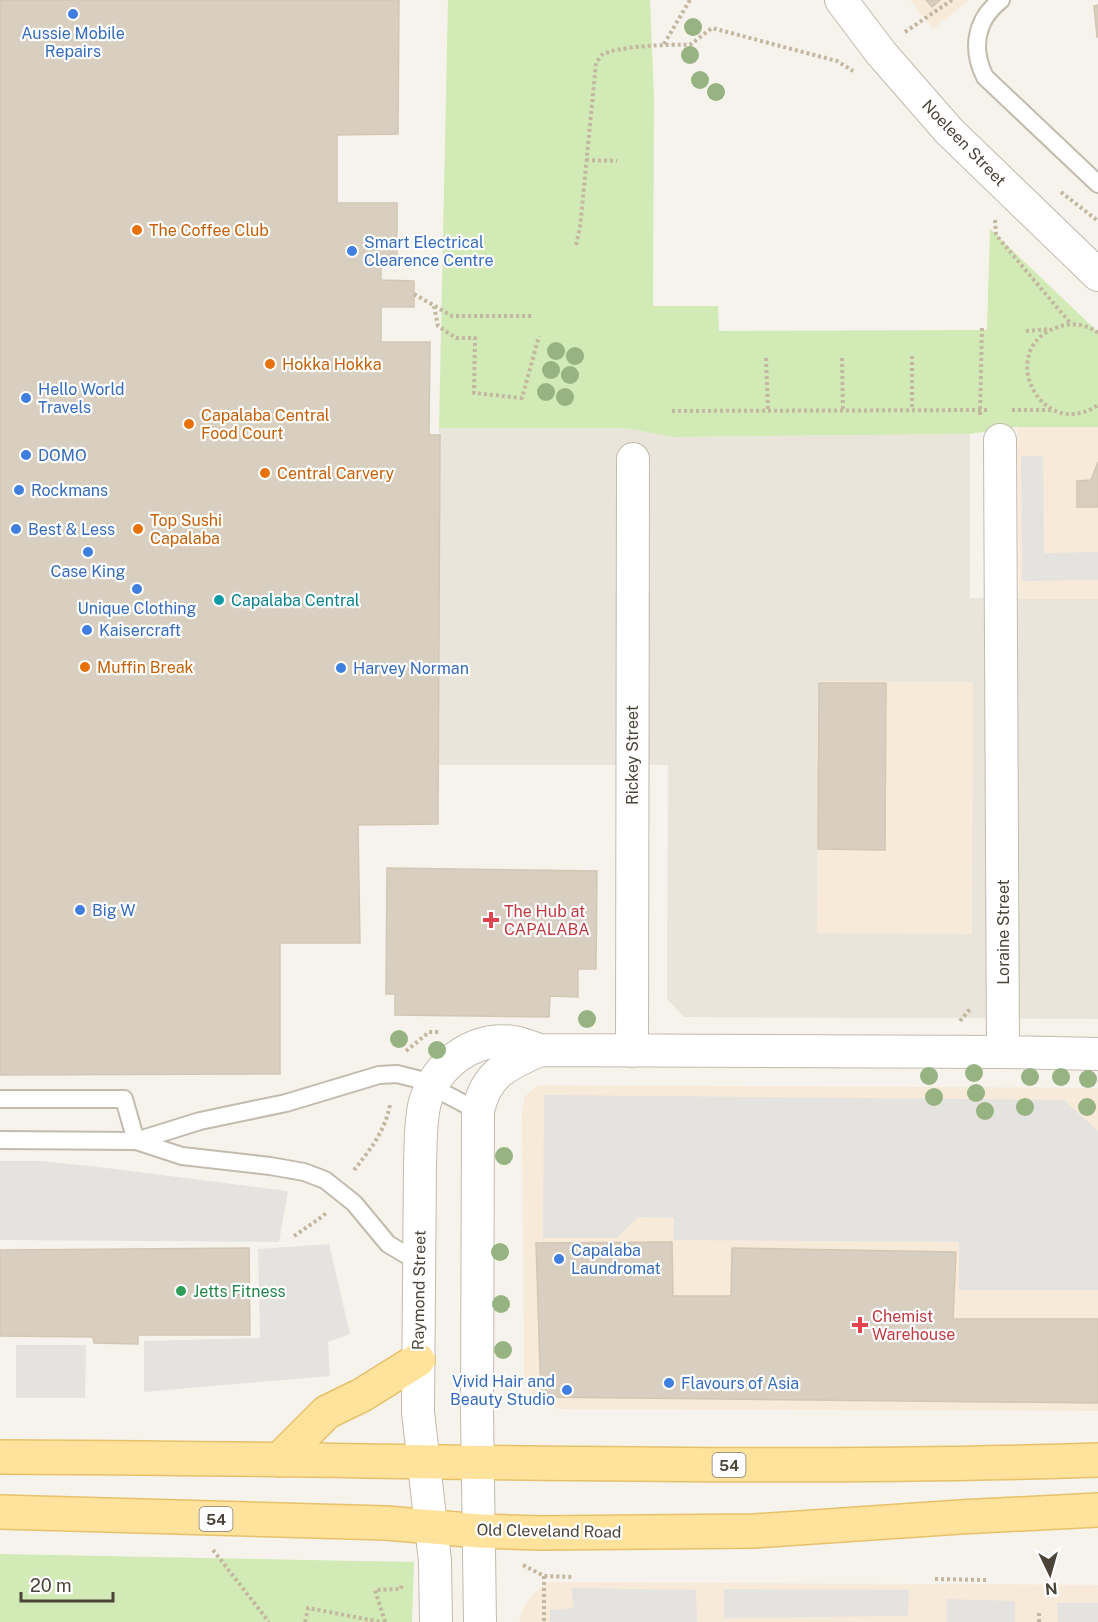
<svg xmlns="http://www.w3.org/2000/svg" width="1098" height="1622" viewBox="0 0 1098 1622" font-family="'Public Sans',sans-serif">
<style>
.residential{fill:#eae5da}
.commercial{fill:#f7ead8}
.green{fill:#d2eab5}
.parking{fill:#e5e3e0}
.building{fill:#d8cfc1;stroke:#d3c7b4;stroke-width:1.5}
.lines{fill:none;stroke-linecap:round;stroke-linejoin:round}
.lane-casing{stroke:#c2bbae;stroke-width:20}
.street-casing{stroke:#c2bbae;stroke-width:34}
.primary-casing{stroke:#e6c16a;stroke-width:36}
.path{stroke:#c4b79f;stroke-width:4;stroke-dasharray:3 3;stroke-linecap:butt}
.lane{stroke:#fff;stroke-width:16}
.street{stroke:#fff;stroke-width:32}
.primary{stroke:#ffe39c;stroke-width:33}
.tree{fill:#97b381}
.shop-dot{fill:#3f7fe0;stroke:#fff;stroke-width:2}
.food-dot{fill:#e8710a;stroke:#fff;stroke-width:2}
.culture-dot{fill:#0f9aa8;stroke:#fff;stroke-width:2}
.health-dot{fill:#e0444e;stroke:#fff;stroke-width:2}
.leisure-dot{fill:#2e9e5b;stroke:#fff;stroke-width:2}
.labels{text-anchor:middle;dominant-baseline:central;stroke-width:4.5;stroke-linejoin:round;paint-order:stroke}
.shield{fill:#fff;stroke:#817c74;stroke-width:1.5}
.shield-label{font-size:15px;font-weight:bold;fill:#4b4439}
.shop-label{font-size:16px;fill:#366cbe;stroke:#fff;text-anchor:start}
.street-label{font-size:16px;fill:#4b4439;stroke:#fff}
.food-label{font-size:16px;fill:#c56008;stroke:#fff;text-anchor:start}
.culture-label{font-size:16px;fill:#0d838f;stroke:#fff;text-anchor:start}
.health-label{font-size:16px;fill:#be3a42;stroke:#fff;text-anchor:start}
.leisure-label{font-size:16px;fill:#27864d;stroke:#fff;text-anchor:start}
</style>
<rect width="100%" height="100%" fill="#f6f3ec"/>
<path class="residential" d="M439,428h185l49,9 297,-3v164l128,1v420l-414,-2 -17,-18 1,-234h-230z"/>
<path class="commercial" d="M910,0h59l-36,29z
M1017,427h81v172h-79z
M818,681l155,1 -1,252 -155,-1z
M538,1085l560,3v323l-539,-2 -28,-10 -7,-22 -2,-265 3,-16z
M548,1582l550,3v37h-579l4,-13 9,-14z"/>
<path class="green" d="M448,0h202l4,97 -1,209h65l1,25 268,-1 3,-101 108,103v95h-81l-47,7 -297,3 -49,-9h-185z
M0,1554l414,8 -2,60h-412z"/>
<path class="parking" d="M1021,456h22l1,97 54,-1v28l-76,1z
M544,1095l520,5 34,31v159h-139v-48l-286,-2 1,-22 -36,-1 -21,21h-74z
M0,1161h42l65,7 181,23 -9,51 -279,-2z
M329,1244l21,90 -22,8 2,34 -186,16v-51l116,-3 -2,-89z
M16,1345h70l-1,53h-69z
M572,1588l124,2 1,32h-147v-12l23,-2z
M724,1589l185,1 -1,26 -184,2z
M947,1599l68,2v21h-68z
M1057,1603h41v19h-40z"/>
<path class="building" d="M0,0h399l-1,134 -61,1v68h60v53l-16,12v12l33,1v26h-33v35h49l-1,93h11l-2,389 -80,1 2,118h-80v131l-280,1z
M926,0h14l-8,7z
M1098,5v32h-1l-3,-31z
M1098,462v45h-21v-26l14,-1z
M819,683h67l-1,167 -67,-1z
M387,868l210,3 -1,98h-18v28l-28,-1 -1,21 -154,-2v-21h-9z
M672,1242l1,54h58l1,-48 224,4 -3,67h145v84l-557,-6 -5,-154z
M249,1248l1,87h-112v9l-44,-1 -1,-6 -93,-1v-86z"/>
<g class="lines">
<defs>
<path id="lane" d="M1001,0c-26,20 -30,49 -16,77l113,107
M0,1099h124l12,42
M0,1140l136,1 64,-20 86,-18 93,-28 18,-1 20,5 61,32
M136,1141l46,15 88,10 34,6 21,8 29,23 34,41 32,19"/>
<path id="street" d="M841,0l40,53 68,78 149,144
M632,1051l1,-592
M1003,1052l95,2
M436,1622l-1,-61 -17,-149 2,-250c1,-20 0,-40 5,-60 11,-37 48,-66 88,-60 9,1 19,6 27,8l463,2 -3,-612
M480,1622l-3,-212 1,-299c8,-38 29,-46 62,-61"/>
<path id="primary" d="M0,1457c366,1 732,15 1098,3
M279,1460l48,-48 35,-17 56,-35
M0,1512l386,11 94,8 60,2 214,-2 206,-14 138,-7"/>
</defs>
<use href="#lane" class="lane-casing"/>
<use href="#street" class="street-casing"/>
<use href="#primary" class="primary-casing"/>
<path class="path" d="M905,32l47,-32
M664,44l26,-44
M586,160l31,1
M1061,192l37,29
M995,220l1,15 75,89
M576,245l4,-17 16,-165c1,-1 5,-7 6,-8 13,-9 71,-11 88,-10l22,-17 125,33 16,10
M414,294l38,22h80
M434,306l4,20 18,12h19l-1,55 48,5 17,-62
M1026,331l24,-2
M1098,333c-11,-9 -27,-11 -40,-6 -64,21 -17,117 40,78
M912,356v54
M766,358l2,53
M842,358l1,53
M1012,410h41
M672,411l318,-1
M980,415l2,-89
M960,1021l11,-13
M406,1051l23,-19h10
M354,1170c16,-20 31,-39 36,-65
M294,1236l29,-20 4,-4
M213,1550l56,72
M523,1565l21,11 30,1
M544,1576v46
M935,1579l51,1
M305,1622l3,-14 73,14
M385,1622l-10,-32 26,-1 1,-6
M1039,1622v-11"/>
<use href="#lane" class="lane"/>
<use href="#street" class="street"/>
<use href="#primary" class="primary"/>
</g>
<g class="tree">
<circle cx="693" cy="27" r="9"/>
<circle cx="690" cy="55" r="9"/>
<circle cx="700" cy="80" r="9"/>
<circle cx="716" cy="92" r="9"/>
<circle cx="556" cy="351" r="9"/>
<circle cx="575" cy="356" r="9"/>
<circle cx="551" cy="370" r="9"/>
<circle cx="570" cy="375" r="9"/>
<circle cx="546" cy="392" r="9"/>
<circle cx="565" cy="397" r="9"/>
<circle cx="587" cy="1019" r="9"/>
<circle cx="399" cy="1039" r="9"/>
<circle cx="437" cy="1050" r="9"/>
<circle cx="974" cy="1073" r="9"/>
<circle cx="929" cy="1076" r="9"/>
<circle cx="1030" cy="1077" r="9"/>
<circle cx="1061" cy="1077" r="9"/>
<circle cx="1088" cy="1079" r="9"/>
<circle cx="976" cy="1093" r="9"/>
<circle cx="934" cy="1097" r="9"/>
<circle cx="1025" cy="1107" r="9"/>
<circle cx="1087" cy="1107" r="9"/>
<circle cx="985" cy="1111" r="9"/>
<circle cx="504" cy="1156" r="9"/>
<circle cx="500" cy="1252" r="9"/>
<circle cx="501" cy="1304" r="9"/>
<circle cx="503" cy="1350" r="9"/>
</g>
<g class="shop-dot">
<circle cx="73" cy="14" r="6"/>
<circle cx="352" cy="251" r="6"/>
<circle cx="26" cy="398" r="6"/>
<circle cx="26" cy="455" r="6"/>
<circle cx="19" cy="490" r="6"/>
<circle cx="16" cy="529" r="6"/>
<circle cx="88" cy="552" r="6"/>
<circle cx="137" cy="589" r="6"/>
<circle cx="87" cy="630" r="6"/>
<circle cx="341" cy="668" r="6"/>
<circle cx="80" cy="910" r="6"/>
<circle cx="559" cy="1259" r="6"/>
<circle cx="669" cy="1383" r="6"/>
<circle cx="567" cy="1390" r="6"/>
</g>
<g class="food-dot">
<circle cx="137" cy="230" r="6"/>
<circle cx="270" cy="364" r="6"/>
<circle cx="189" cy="424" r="6"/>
<circle cx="265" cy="473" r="6"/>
<circle cx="138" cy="529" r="6"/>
<circle cx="85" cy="667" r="6"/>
</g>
<circle class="culture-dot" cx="219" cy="600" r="6"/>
<g class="health-dot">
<path d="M488 911h6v6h6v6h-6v6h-6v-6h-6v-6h6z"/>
<path d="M857 1316h6v6h6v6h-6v6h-6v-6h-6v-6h6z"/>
</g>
<circle class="leisure-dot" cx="181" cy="1291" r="6"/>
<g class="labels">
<g class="shield">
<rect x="712.5" y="1453" width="33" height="24" rx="4.5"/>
<rect x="199.5" y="1507" width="33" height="24" rx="4.5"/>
</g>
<g class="shield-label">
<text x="729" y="1465">54</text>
<text x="216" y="1519">54</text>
</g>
<g class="shop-label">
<text x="73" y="33" text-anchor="middle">Aussie Mobile<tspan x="73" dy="18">Repairs</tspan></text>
<text x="364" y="242">Smart Electrical<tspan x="364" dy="18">Clearence Centre</tspan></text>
<text x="38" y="389">Hello World<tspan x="38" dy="18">Travels</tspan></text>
<text x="38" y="455">DOMO</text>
<text x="31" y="490">Rockmans</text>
<text x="28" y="529">Best &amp; Less</text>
<text x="88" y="571" text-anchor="middle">Case King</text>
<text x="137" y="608" text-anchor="middle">Unique Clothing</text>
<text x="99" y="630">Kaisercraft</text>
<text x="353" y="668">Harvey Norman</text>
<text x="92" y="910">Big W</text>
<text x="571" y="1250">Capalaba<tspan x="571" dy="18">Laundromat</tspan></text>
<text x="555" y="1381" text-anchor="end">Vivid Hair and<tspan x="555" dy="18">Beauty Studio</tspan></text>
<text x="681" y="1383">Flavours of Asia</text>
</g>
<g class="street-label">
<text transform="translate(964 143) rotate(46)">Noeleen Street</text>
<text transform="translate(632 755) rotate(-90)">Rickey Street</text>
<text transform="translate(1003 932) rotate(-90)">Loraine Street</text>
<text transform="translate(419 1290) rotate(-89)">Raymond Street</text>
<text transform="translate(549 1531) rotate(1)">Old Cleveland Road</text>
</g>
<g class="food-label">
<text x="149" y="230">The Coffee Club</text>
<text x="282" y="364">Hokka Hokka</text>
<text x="201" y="415">Capalaba Central<tspan x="201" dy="18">Food Court</tspan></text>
<text x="277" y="473">Central Carvery</text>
<text x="150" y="520">Top Sushi<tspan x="150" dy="18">Capalaba</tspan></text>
<text x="97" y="667">Muffin Break</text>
</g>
<g class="culture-label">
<text x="231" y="600">Capalaba Central</text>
</g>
<g class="health-label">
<text x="504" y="911">The Hub at<tspan x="504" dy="18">CAPALABA</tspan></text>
<text x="872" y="1316">Chemist<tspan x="872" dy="18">Warehouse</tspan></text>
</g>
<g class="leisure-label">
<text x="193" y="1291">Jetts Fitness</text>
</g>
</g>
<g transform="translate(1050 1574) rotate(175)" stroke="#ffffff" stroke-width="4.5" paint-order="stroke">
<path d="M0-4.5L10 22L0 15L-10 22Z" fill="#4b4439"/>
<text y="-9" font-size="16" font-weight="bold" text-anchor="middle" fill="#4b4439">N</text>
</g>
<path d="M21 1592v9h92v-9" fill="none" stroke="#4b4439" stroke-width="3"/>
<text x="30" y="1592" font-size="18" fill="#4b4439" stroke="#ffffff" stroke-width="4.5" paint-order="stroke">20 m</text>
</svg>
